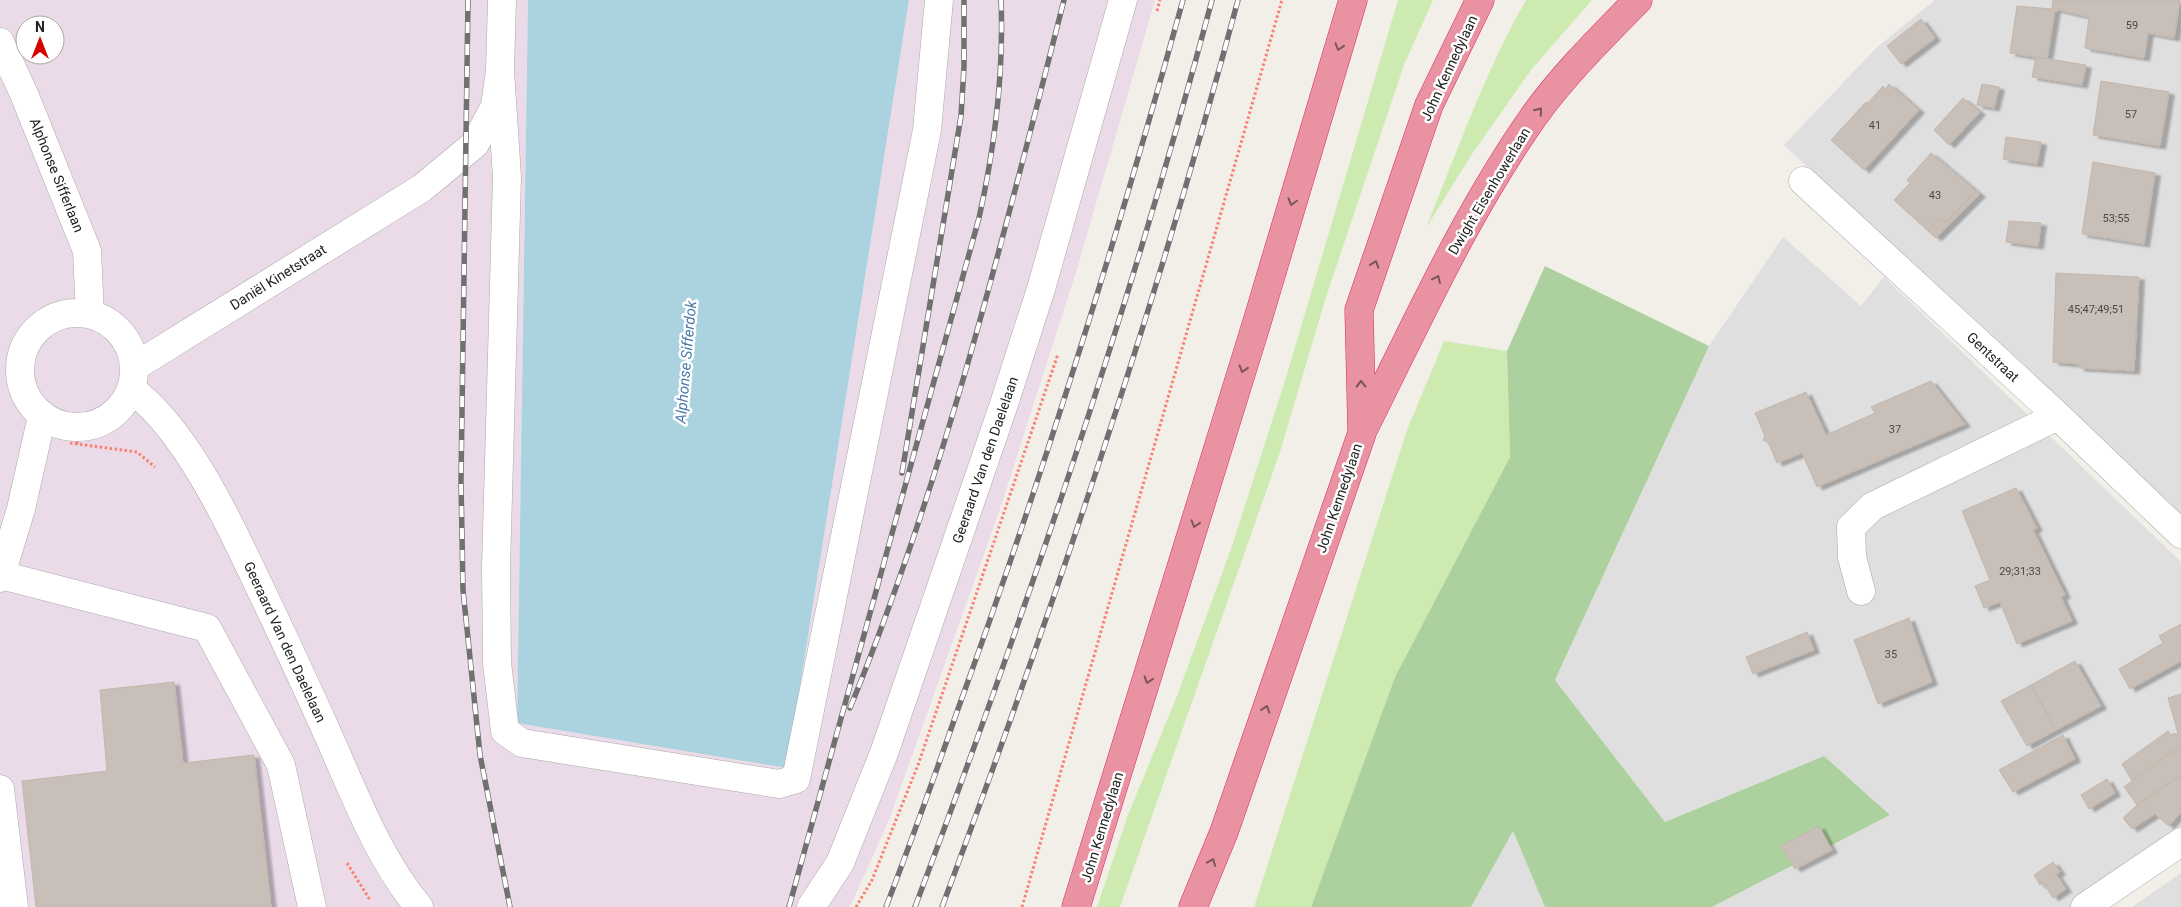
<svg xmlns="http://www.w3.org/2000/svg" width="2181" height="907" viewBox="0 0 2181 907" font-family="Roboto,sans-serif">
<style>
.residential{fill:#e0dfdf}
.industrial{fill:#ebdbe8;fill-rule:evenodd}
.grass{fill:#cdebb0}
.forest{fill:#add19e}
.water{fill:#aad3df}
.building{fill:#c7bfb8;stroke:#c4b6ab;filter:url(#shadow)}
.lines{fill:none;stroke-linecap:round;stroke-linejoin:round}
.minor-casing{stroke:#a9a9a9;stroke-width:29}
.highway-casing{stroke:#dc2a67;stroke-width:29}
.path{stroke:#fa8072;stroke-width:3;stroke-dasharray:2.5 2.5;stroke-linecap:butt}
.minor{stroke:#fff;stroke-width:28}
.highway{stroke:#e892a2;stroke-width:28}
.rail-casing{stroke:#707070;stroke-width:5.5}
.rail{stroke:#fff;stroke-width:4;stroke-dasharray:11;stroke-linecap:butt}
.oneway{stroke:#7b545c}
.labels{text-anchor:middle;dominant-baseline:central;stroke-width:5;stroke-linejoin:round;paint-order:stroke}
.number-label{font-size:11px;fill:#4b4948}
.street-label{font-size:14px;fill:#222;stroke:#fff}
.water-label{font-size:15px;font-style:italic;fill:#4a7aab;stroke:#fff}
</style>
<defs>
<filter id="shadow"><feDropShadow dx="5.5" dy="3" stdDeviation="1" flood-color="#0004"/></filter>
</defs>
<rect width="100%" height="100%" fill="#f2efe9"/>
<path class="residential" d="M1935,0h246v518l-397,-373 92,-97z
M1783,237l78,69 23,-29 297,285v276l-101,69h-368l178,-92 -66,-59 -159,66 -110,-142 154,-334z
M1513,831l32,76h-74z
M2181,873v34h-49z"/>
<path class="industrial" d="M0,0h528l-11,723 270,44 122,-767h246l-78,269 -78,243 -110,308 -39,87h-850zM25,25h30v30h-30z"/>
<path class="grass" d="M1398,0h35l-29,65 -78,232 -46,155 -160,455h-23l31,-92 49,-119 54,-147 53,-165z
M1526,0h66l-61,70 -59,84 -46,74c31,-77 59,-156 100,-228z
M1444,341l63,10 3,106 -115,220 -84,230h-57l153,-477z"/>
<path class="forest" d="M1545,266l164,80 -154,334 110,142 159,-66 66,59 -178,92h-167l-32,-76 -42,76h-160l84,-230 115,-220 -3,-106z"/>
<path class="water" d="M528,0h381l-122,768 -270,-45z"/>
<path class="building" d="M2053,0h127l-6,38 -26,-5 -4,25 -59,-10 4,-31 -34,-8 -8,50 -37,-6 7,-47 35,3z
M1921,19l14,19 -34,26 -14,-18z
M2036,57l50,8 -4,20 -50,-8z
M2101,81l68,11 -9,54 -67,-11z
M1889,84l30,26 -55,60 -33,-30 35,-38 2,1 15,-17 3,3z
M1982,84l17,3 -5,21 -17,-3z
M1963,98l17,14 -31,33 -15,-15z
M2006,137l35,5 -4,22 -34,-5z
M1931,153l45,38 -30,32 -6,-6 -12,14 -34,-31 16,-17 -3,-3z
M2093,162l62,11 -11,71 -62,-10z
M1976,191l4,3 -44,44 -8,-7 12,-14 6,6z
M2009,221l32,2 -3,23 -32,-4z
M2056,273l83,4 -5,94 -55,-3v-4l-26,-2z
M1931,381l34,43 -148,63 -15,-34 -25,10 -9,-21 -5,-2 2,-4 -10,-23 51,-21 20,43 49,-22 -4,-6z
M2016,488l21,40 -4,2 32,65 -4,2 11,24 -55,23 -17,-42 -16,6 -9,-22 15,-6 -28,-69z
M1909,618l23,64 -54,22 -24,-64z
M2181,624v37l-51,28 -11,-20 44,-26 -4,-7z
M1807,632l7,18 -61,24 -7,-17z
M2075,661l26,45 -45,24 -25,-45z
M174,682l9,81 71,-8 17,152h-235l-14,-126 85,-10 -7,-81z
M2031,685l25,45 -29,16 -26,-45z
M2181,694v51l-49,36 -10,-17 46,-33 3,4 7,-2 -10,-35z
M2063,735l12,24 -62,33 -14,-22z
M2181,745v30l-44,30 -13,-18z
M2181,775v37l-12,14 -14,-12 -23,15 -9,-11 14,-13z
M2107,779l8,14 -26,16 -8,-14z
M1819,826l13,24 -37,19 -14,-23z
M2053,862l7,10 -4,2 10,15 -13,9 -10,-16 -3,3 -6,-10z"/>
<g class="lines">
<defs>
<path id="minor" d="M0,42l24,52 63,157 3,63
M500,71l7,106 -11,390 1,96 8,68 17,12 257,41 17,-5 131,-649 12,-130
M1803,181l255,235 123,118
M20 370a57 57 0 1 1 114 0a57 57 0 1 1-114 0Z
M134,367l288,-179 53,-44 20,-38 5,-35 2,-71
M131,389c44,32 80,98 104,147 32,66 64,134 94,201 26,58 49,121 90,170
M1,575l206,53 74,137 31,142
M0,578l21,-69 21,-93
M1861,591l-9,-34 -1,-30 22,-21 185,-90
M0,789l14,118
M811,907l29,-44 44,-110 120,-349 37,-115 82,-289
M2085,907l96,-65"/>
<path id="highway" d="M1363,430c54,-107 102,-216 171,-314 30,-42 68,-79 104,-116
M1076,907l181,-585 96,-322
M1193,907l31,-75 138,-399 -3,-123 70,-205 51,-105"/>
</defs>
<use href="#minor" class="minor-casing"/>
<use href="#highway" class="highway-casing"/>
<path class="path" d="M1157,11l3,-11
M70,443l67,9 18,15
M77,444l2,-16
M347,863l23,37
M856,907l16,-27 46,-115 140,-411
M1022,907l260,-907"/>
<use href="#minor" class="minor"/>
<use href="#highway" class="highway"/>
<defs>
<path id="rail" d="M468,0l-7,481 2,109 17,165 30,152
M902,473l59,-357 3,-49v-67
M850,708c94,-229 153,-469 214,-708
M789,907l190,-689c16,-72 25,-144 22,-218
M886,907c25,-65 49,-132 72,-198 85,-233 159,-470 225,-709
M915,907c112,-298 215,-599 297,-907
M942,907c111,-298 214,-599 296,-907"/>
</defs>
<use href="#rail" class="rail-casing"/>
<use href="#rail" class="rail"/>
</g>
<defs><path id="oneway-chevron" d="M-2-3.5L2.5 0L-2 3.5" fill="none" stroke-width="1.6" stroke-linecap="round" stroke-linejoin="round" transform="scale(1.25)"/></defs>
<g class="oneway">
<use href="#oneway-chevron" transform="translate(1339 47) rotate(107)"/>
<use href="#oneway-chevron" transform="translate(1539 111) rotate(-51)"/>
<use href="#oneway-chevron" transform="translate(1292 202) rotate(106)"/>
<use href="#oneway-chevron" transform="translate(1375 264) rotate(-71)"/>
<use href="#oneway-chevron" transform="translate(1437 279) rotate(-65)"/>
<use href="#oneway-chevron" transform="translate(1243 369) rotate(107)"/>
<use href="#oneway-chevron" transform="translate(1361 384) rotate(-91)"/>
<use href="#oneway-chevron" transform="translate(1195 524) rotate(107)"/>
<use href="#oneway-chevron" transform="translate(1148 680) rotate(107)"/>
<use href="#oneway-chevron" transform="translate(1266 709) rotate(-71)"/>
<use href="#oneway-chevron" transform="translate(1212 862) rotate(-67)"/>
</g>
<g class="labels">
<g class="number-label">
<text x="2132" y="25">59</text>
<text x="2131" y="114">57</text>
<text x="1875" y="125">41</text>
<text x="1935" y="195">43</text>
<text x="2116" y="218">53;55</text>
<text x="2096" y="309">45;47;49;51</text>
<text x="1895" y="429">37</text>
<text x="2020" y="571">29;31;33</text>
<text x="1891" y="654">35</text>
</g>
<g class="street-label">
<text transform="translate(1449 68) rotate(-65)">John Kennedylaan</text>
<text transform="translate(57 175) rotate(68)">Alphonse Sifferlaan</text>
<text transform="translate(1489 191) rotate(-59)">Dwight Eisenhowerlaan</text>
<text transform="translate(278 277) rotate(-32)">Daniël Kinetstraat</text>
<text transform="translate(1993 357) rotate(43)">Gentstraat</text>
<text transform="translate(985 460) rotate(-71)">Geeraard Van den Daelelaan</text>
<text transform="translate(1339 498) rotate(-71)">John Kennedylaan</text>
<text transform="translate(285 642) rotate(65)">Geeraard Van den Daelelaan</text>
<text transform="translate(1102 827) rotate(-73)">John Kennedylaan</text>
</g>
<g class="water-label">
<text transform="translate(686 362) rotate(-85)">Alphonse Sifferdok</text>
</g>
</g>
<g transform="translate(40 40)"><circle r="24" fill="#ffffff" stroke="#a7a7a7"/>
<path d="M0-4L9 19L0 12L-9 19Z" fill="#d40000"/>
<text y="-8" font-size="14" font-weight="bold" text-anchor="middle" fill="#222222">N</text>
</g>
</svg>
